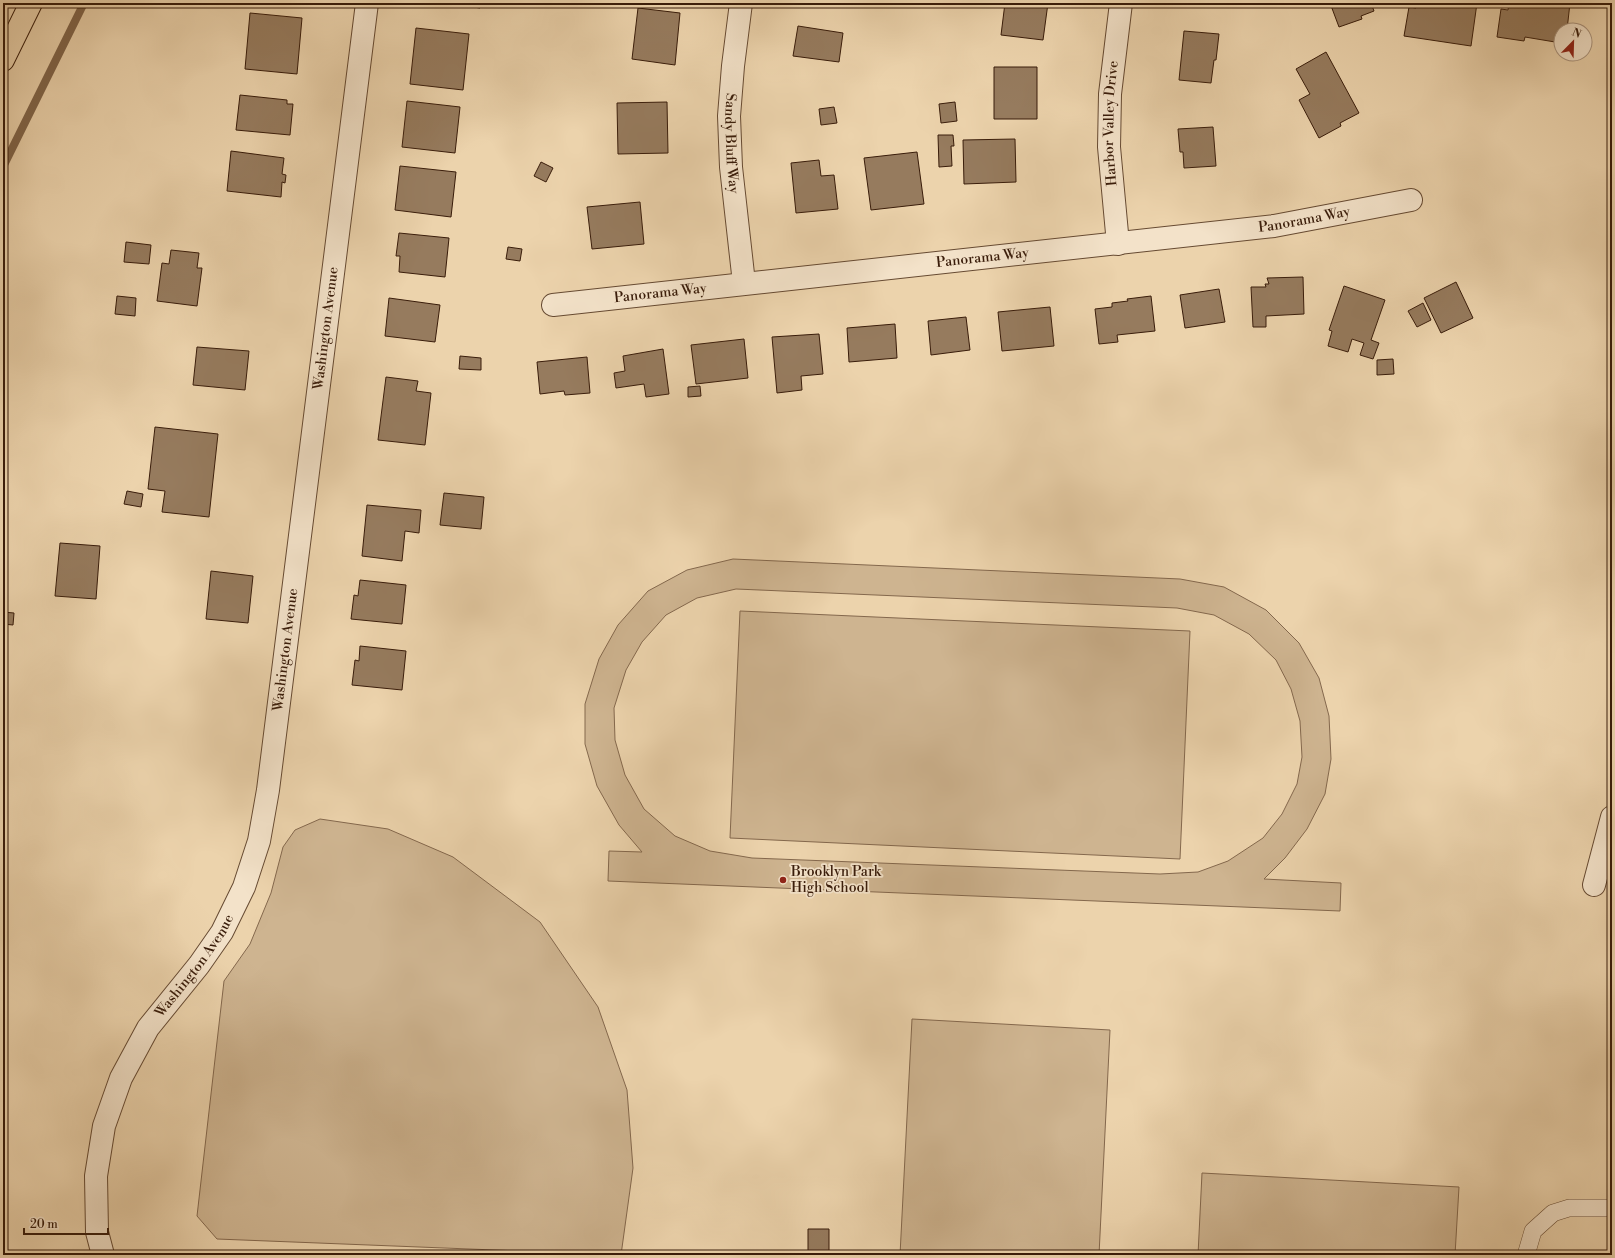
<svg xmlns="http://www.w3.org/2000/svg" width="1615" height="1258" viewBox="0 0 1615 1258" font-family="'Libre Bodoni',serif">
<style>
.green{fill:#ceb490;stroke:#84684d;fill-rule:evenodd}
.lines{fill:none;stroke-linecap:round;stroke-linejoin:round}
.stream{stroke:#80654a;stroke-width:8}
.building{fill:#967b5e;stroke:#391c0a}
.service-casing{stroke:#664a32;stroke-width:18}
.minor-casing{stroke:#664a32;stroke-width:24}
.motorway-casing{stroke:#391c0a;stroke-width:24}
.service{stroke:#f3e2c9;stroke-width:17}
.minor{stroke:#f3e2c9;stroke-width:22}
.motorway{stroke:#ecd3ac;stroke-width:22}
.poi-dot{fill:#8f2418;stroke:#f3e2c9;stroke-width:1.5}
.labels{text-anchor:middle;dominant-baseline:central;stroke-width:3.5;stroke-linejoin:round;paint-order:stroke}
.street-label{font-size:14px;fill:#391c0a;stroke:#f3e2c9}
.poi-label{font-size:14px;fill:#391c0a;stroke:#f3e2c9;text-anchor:start}
</style>
<rect width="100%" height="100%" fill="#ecd3ac"/>
<filter id="stains"><feTurbulence type="fractalNoise" baseFrequency=".005" numOctaves="4"/><feColorMatrix values="0 0 0 0 .2 0 0 0 0 .09 0 0 0 0 .02 0 0 0 .5 -.17"/></filter>
<radialGradient id="worn" r=".72"><stop offset=".6" stop-color="#630" stop-opacity="0"/><stop offset="1" stop-color="#630" stop-opacity=".3"/></radialGradient>
<path class="green" d="M733,559l447,20 44,8 42,23 33,33 20,35 10,38 2,43 -6,35 -18,35 -22,29 -21,21 77,4 -1,28 -732,-30 1,-30 33,1 -23,-27 -22,-39 -12,-42v-40l14,-45 19,-34 30,-34 39,-21zM736,589l441,19 37,7 35,19 27,26 15,29 9,32 2,36 -5,27 -15,30 -19,24 -35,23 -30,11 -38,2 -408,-16 -42,-7 -35,-15 -31,-27 -19,-34 -10,-35 -1,-32 12,-38 16,-28 24,-27 31,-17z
M740,611l450,20 -10,228 -450,-21z
M320,819l68,10 65,28 87,65 58,85 29,83 6,78 -12,87 -404,-16 -20,-23 27,-235 26,-37 21,-51 12,-46 12,-17z
M912,1019l198,11 -11,225h-199z
M1202,1173l257,14 -4,68h-257z"/>
<g class="lines">
<path class="stream" d="M3,167l81,-164"/>
</g>
<path class="building" d="M445,3h36l-1,5z
M1005,3h43l-5,37 -42,-5z
M1330,3h41l3,8 -13,5 1,3 -23,8z
M1417,3h60l-6,43 -67,-10 5,-29 7,1z
M1509,3h61l-3,27h-6v13l-36,-6 -1,4 -27,-4 4,-28 7,1z
M638,8l42,5 -5,52 -43,-6z
M250,13l52,5 -5,56 -52,-5z
M798,26l45,7 -4,29 -46,-6z
M416,28l53,6 -6,56 -53,-6z
M1184,31l35,3 -3,26h-2l-3,23 -32,-3z
M1326,52l33,61 -19,10 1,3 -22,12 -20,-38 11,-6 -14,-25z
M994,67h43v52h-43z
M240,95l47,5v4h6l-3,31 -54,-5z
M407,101l53,6 -5,46 -53,-6z
M667,102l1,51 -50,1 -1,-51z
M955,102l2,19 -16,2 -2,-19z
M834,107l3,16 -16,2 -2,-16z
M1213,127l3,39 -32,2 -1,-16h-3l-2,-23z
M938,135h15l1,11h-3l1,20 -13,1z
M1015,139l1,43 -52,2 -1,-44z
M231,151l53,7 -2,16 4,1 -1,8 -3,-1 -1,15 -54,-6z
M917,152l7,52 -53,6 -7,-52z
M819,160l2,16 13,-1 4,34 -42,4 -5,-50z
M541,162l12,6 -7,14 -12,-6z
M400,166l56,6 -5,45 -56,-7z
M640,202l4,42 -52,5 -5,-42z
M399,233l50,5 -4,39 -46,-5 1,-16h-4z
M126,242l25,3 -2,19 -25,-2z
M508,247l14,2 -2,12 -14,-2z
M171,250l28,3 -2,15h5l-5,38 -40,-5 5,-38 7,1z
M1303,277l1,37 -38,2v11h-13l-2,-40h15l-1,-3h4l-2,-6z
M1456,282l17,36 -32,15 -17,-35z
M1344,286l41,14 -14,40 8,3 -6,16 -13,-4 4,-12 -12,-4 -4,13 -20,-6 4,-15 -3,-1z
M1219,289l6,33 -40,6 -5,-33z
M117,296l19,2 -1,18 -20,-2z
M1151,296l4,35 -38,4 1,7 -19,2 -4,-35 17,-2v-4l16,-2 -1,-2z
M389,298l51,7 -5,37 -50,-6z
M1423,303l8,17 -14,7 -9,-16z
M1050,307l4,39 -52,5 -4,-39z
M966,317l4,33 -39,5 -3,-34z
M895,324l2,34 -48,4 -2,-34z
M819,334l4,40 -22,2 1,14 -25,3 -5,-56z
M744,339l4,39 -52,6 -5,-39z
M197,347l52,4 -4,39 -52,-5z
M663,349l6,45 -23,3 -2,-13 -28,4 -2,-15 11,-2 -2,-15z
M460,356l21,2v12l-22,-1z
M587,357l3,36 -25,2 -1,-4 -24,3 -3,-32z
M1393,359l1,15 -17,1v-15z
M386,377l32,4 -2,10 15,2 -6,52 -47,-5z
M700,386l1,10 -13,1v-10z
M155,427l63,7 -9,83 -47,-5 3,-21 -17,-2z
M127,491l16,3 -2,13 -17,-3z
M444,493l40,4 -3,32 -41,-4z
M367,505l54,5 -2,23 -14,-2 -3,30 -40,-5z
M60,543l40,3 -4,53 -41,-3z
M211,571l42,5 -5,47 -42,-4z
M360,580l46,5 -4,39 -51,-5 3,-24 4,1z
M3,612l11,1 -1,12 -10,-1z
M360,646l46,5 -4,39 -50,-5 3,-25 4,1z
M808,1229h21v22l-21,1z"/>
<g class="lines">
<defs>
<path id="service" d="M1526,1255l7,-24 20,-18 16,-5h43"/>
<g id="minor">
<path id="s1" d="M741,3l-8,63 -4,50 2,51 13,116"/>
<path id="s2" d="M1118,244l-9,-97 1,-53 11,-91"/>
<path id="s3" d="M553,305l721,-79 137,-26"/>
<path d="M1594,885l18,-68"/>
<path id="s4" d="M103,1255l-6,-23 -1,-56 8,-50 17,-48 27,-50 51,-63 23,-33 22,-45 15,-46 9,-51 99,-787"/>
</g>
<path id="motorway" d="M3,60l28,-57"/>
</defs>
<use href="#service" class="service-casing"/>
<use href="#minor" class="minor-casing"/>
<use href="#motorway" class="motorway-casing"/>
<use href="#service" class="service"/>
<use href="#minor" class="minor"/>
<use href="#motorway" class="motorway"/>
</g>
<circle class="poi-dot" cx="783" cy="880" r="4"/>
<g class="labels">
<g class="street-label">
<text stroke="none"><textPath href="#s2" startOffset="121">Harbor Valley Drive</textPath></text>
<text stroke="none"><textPath href="#s1" startOffset="141">Sandy Bluff Way</textPath></text>
<text stroke="none"><textPath href="#s3" startOffset="756">Panorama Way</textPath></text>
<text stroke="none"><textPath href="#s3" startOffset="432">Panorama Way</textPath></text>
<text stroke="none"><textPath href="#s3" startOffset="108">Panorama Way</textPath></text>
<text stroke="none"><textPath href="#s4" startOffset="975">Washington Avenue</textPath></text>
<text stroke="none"><textPath href="#s4" startOffset="651">Washington Avenue</textPath></text>
<text stroke="none"><textPath href="#s4" startOffset="316">Washington Avenue</textPath></text>
</g>
<g class="poi-label">
<text x="791" y="872">Brooklyn Park<tspan x="791" dy="16">High School</tspan></text>
</g>
</g>
<rect width="1615" height="1258" fill="none" stroke="#ecd3ac" stroke-width="16"/>
<rect x="4" y="4" width="1607" height="1250" fill="none" stroke="#391c0a" stroke-width="2"/>
<rect x="8" y="8" width="1599" height="1242" fill="none" stroke="#391c0a"/>
<g transform="translate(1573 42) rotate(23)"><circle r="19" fill="#f3e2c9" stroke="#a9937d"/>
<path d="M0-3L7 15L0 10L-7 15Z" fill="#8f2418"/>
<text y="-6" font-size="11" font-weight="bold" text-anchor="middle" fill="#391c0a">N</text>
</g>
<path d="M24 1228v6h84v-6" fill="none" stroke="#391c0a" stroke-width="2"/>
<text x="30" y="1228" font-size="12" fill="#391c0a" stroke="#f3e2c9" stroke-width="3" paint-order="stroke">20 m</text>
<rect width="100%" height="100%" filter="url(#stains)"/>
<rect width="100%" height="100%" fill="url(#worn)"/>
</svg>
